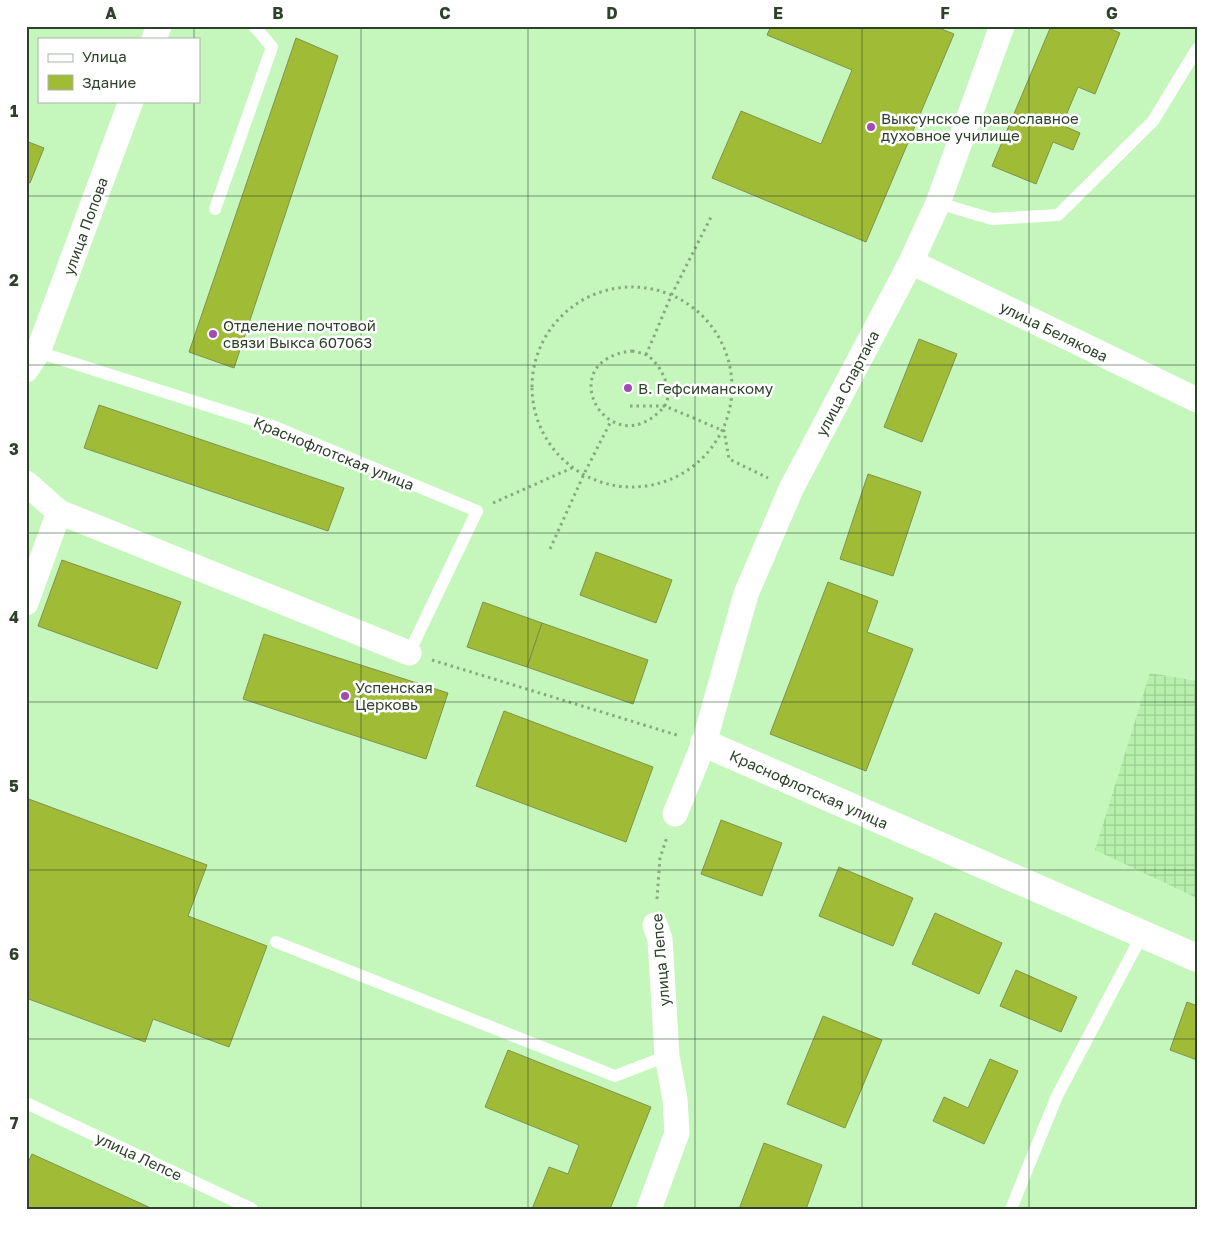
<svg xmlns="http://www.w3.org/2000/svg" width="1223" height="1235" viewBox="0 0 1223 1235" font-family="'Golos Text',sans-serif">
<style>
.industrial{fill:url(#industrial-grid)}
.building{fill:#a0bb36;stroke:#81924e}
.lines{fill:none;stroke-linecap:round;stroke-linejoin:round}
.path{stroke:#85aa7e;stroke-width:3;stroke-dasharray:2.5 4;stroke-linecap:butt}
.service{stroke:#fff;stroke-width:12}
.minor{stroke:#fff;stroke-width:25}
.tertiary{stroke:#fff;stroke-width:28}
.grid{fill:none;stroke:#2e422b;stroke-width:1;stroke-opacity:0.55}
.poi-dot{fill:#a34ab5;stroke:#fff;stroke-width:2}
.labels{text-anchor:middle;dominant-baseline:central;stroke-width:5;stroke-linejoin:round;paint-order:stroke}
.poi-label{font-size:15px;fill:#2e422b;stroke:#fff;text-anchor:start}
.street-label{font-size:15px;fill:#2e422b;stroke:#fff}
.neatline{fill:none;stroke:#2e422b;stroke-width:2}
.grid-label{font-size:16px;text-anchor:middle;font-weight:bold;fill:#2e422b}
</style>
<defs>
<pattern id="industrial-grid" width="8" height="8" patternUnits="userSpaceOnUse" patternTransform="scale(1.25)"><rect width="8" height="8" fill="#b7efad"/><path d="M0 4h8M4 0v8" fill="none" stroke="#9ece95"/></pattern>
</defs>
<rect width="100%" height="100%" fill="#c5f7bc"/>
<path class="industrial" d="M1150,673l47,8v217l-102,-48z"/>
<path class="building" d="M771,26h163l20,8 -88,208 -154,-64 29,-67 80,33 31,-74 -85,-35z
M1051,26h53l16,7 -25,61 -17,-7 -16,38 18,8 -7,17 -20,-8 -17,42 -44,-18z
M296,38l42,18 -104,312 -45,-16z
M26,141l18,7 -14,35 -4,-2z
M919,339l38,15 -35,88 -38,-15z
M99,405l245,83 -16,43 -244,-83z
M868,474l53,18 -28,84 -53,-17z
M596,552l76,28 -16,43 -76,-28z
M62,560l119,42 -24,67 -119,-43z
M828,582l50,19 -11,31 46,17 -47,122 -96,-37z
M483,602l59,21 -15,44 -60,-20z
M542,623l106,37 -15,44 -106,-37z
M264,634l184,59 -22,66 -183,-60z
M504,711l149,56 -27,75 -150,-56z
M26,798l181,67 -19,51 79,30 -38,101 -76,-28 -8,23 -119,-44z
M721,820l61,23 -20,53 -61,-22z
M839,867l74,31 -20,48 -74,-30z
M935,913l67,30 -23,51 -67,-30z
M1016,970l61,27 -16,35 -61,-26z
M1187,1002l10,4v54l-27,-10z
M823,1016l59,24 -37,88 -58,-24z
M508,1050l143,57 -41,102h-78l17,-42 19,7 11,-29 -94,-38z
M990,1059l28,12 -34,73 -51,-23 11,-24 24,11z
M764,1143l58,22 -16,44h-67z
M32,1154l121,55h-127v-42z"/>
<g class="lines">
<path class="path" d="M532 387a100 100 0 1 1 200 0a100 100 0 1 1-200 0Z
M632,351c5,1 10,2 15,4 14,9 29,39 16,53 -54,59 -114,-48 -31,-57z
M646,355l25,-59 40,-79
M630,406h35l59,25 5,28 39,19
M493,503l81,-36
M550,549l34,-75 27,-53
M432,660l248,76
M657,899l3,-41 7,-21"/>
<path class="service" d="M938,203l54,16 66,-4 95,-94 44,-72
M215,209l57,-162 -18,-21
M38,352l237,75 202,84 -68,142
M276,942l339,134 52,-20
M26,1103l226,106
M1011,1209l46,-113 85,-161"/>
<path class="minor" d="M154,39l5,-13
M911,262l286,138
M26,370l12,-18 93,-251
M26,483l33,29 350,141
M26,603l33,-91
M675,814l29,-71 42,-149 45,-105 120,-227 27,-59 64,-177
M649,1209l28,-76 -2,-34 -8,-43 -7,-117 -5,-14"/>
<path class="tertiary" d="M704,743l493,215"/>
</g>
<path class="grid" d="M194,26v13M361,26v1183M528,26v1183M695,26v1183M862,26v1183M1029,26v1183M194,101v1108M26,196h1171M26,365h1171M26,533h1171M26,702h1171M26,870h1171M26,1039h1171"/>
<g class="poi-dot">
<circle cx="871" cy="127" r="5"/>
<circle cx="213" cy="334" r="5"/>
<circle cx="628" cy="388" r="5"/>
<circle cx="345" cy="696" r="5"/>
</g>
<g class="labels">
<g class="poi-label">
<text x="881" y="118">Выксунское православное<tspan x="881" dy="17">духовное училище</tspan></text>
<text x="223" y="325">Отделение почтовой<tspan x="223" dy="17">связи Выкса 607063</tspan></text>
<text x="638" y="388">В. Гефсиманскому</text>
<text x="355" y="687">Успенская<tspan x="355" dy="17">Церковь</tspan></text>
</g>
<g class="street-label">
<text transform="translate(85 226) rotate(-70)">улица Попова</text>
<text transform="translate(1054 331) rotate(26)">улица Белякова</text>
<text transform="translate(847 383) rotate(-62)">улица Спартака</text>
<text transform="translate(334 453) rotate(22)">Краснофлотская улица</text>
<text transform="translate(809 789) rotate(24)">Краснофлотская улица</text>
<text transform="translate(660 960) rotate(-95)">улица Лепсе</text>
<text transform="translate(139 1156) rotate(25)">улица Лепсе</text>
</g>
</g>
<rect width="1223" height="1235" fill="none" stroke="#ffffff" stroke-width="55"/>
<rect x="38" y="38" width="162" height="65" fill="#ffffff" stroke="#abb3aa"/>
<rect x="48" y="54" width="25" height="8" fill="#ffffff" stroke="#abb3aa"/>
<text x="82" y="62" font-size="15" fill="#2e422b">Улица</text>
<rect x="48" y="75" width="25" height="15" fill="#a0bb36" stroke="#abb3aa"/>
<text x="82" y="88" font-size="15" fill="#2e422b">Здание</text>
<rect x="28" y="28" width="1168" height="1180" class="neatline"/>
<g class="grid-label">
<text x="111" y="19">A</text>
<text x="278" y="19">B</text>
<text x="445" y="19">C</text>
<text x="612" y="19">D</text>
<text x="778" y="19">E</text>
<text x="945" y="19">F</text>
<text x="1112" y="19">G</text>
<text x="14" y="117">1</text>
<text x="14" y="286">2</text>
<text x="14" y="455">3</text>
<text x="14" y="623">4</text>
<text x="14" y="792">5</text>
<text x="14" y="960">6</text>
<text x="14" y="1129">7</text>
</g>
</svg>
